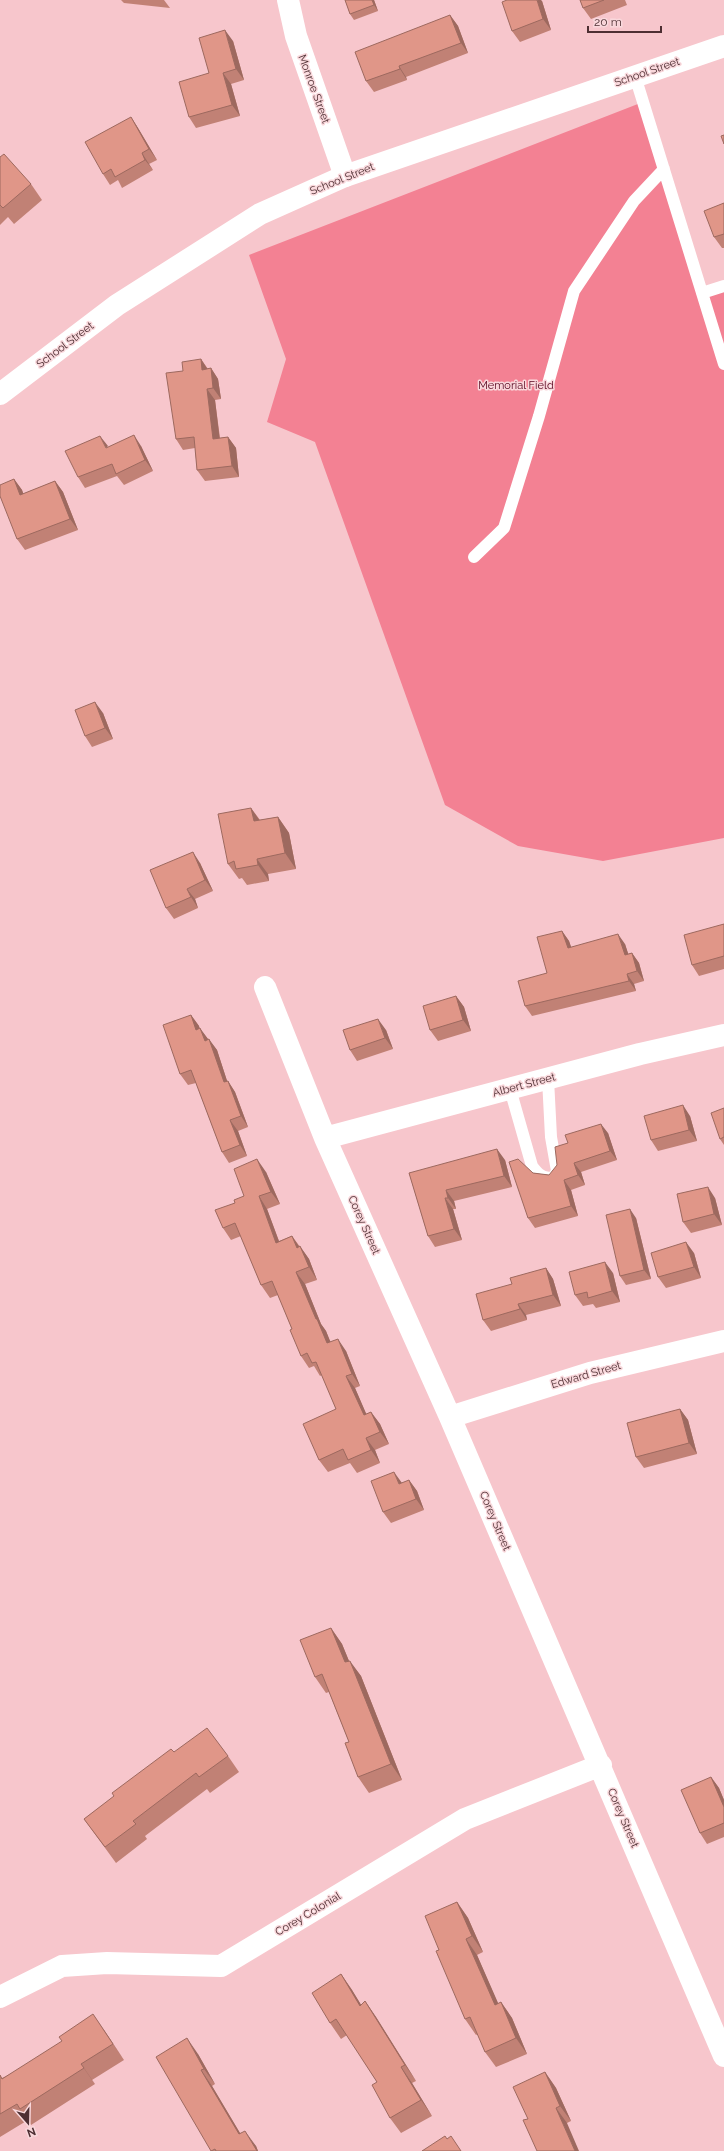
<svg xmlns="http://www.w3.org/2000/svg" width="724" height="2151" viewBox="0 0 724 2151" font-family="Raleway,sans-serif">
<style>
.green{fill:#f38193}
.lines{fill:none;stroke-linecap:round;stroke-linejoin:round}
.service{stroke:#fff;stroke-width:12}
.minor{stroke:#fff;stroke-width:22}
.tertiary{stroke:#fff;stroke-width:22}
.wall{fill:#c18175}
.shaded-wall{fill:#9d695f}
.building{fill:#e09688;stroke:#9d695f}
.labels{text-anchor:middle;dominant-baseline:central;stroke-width:3;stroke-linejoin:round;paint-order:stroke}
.street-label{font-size:11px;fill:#4d2e32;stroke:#f9d8dc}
.park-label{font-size:11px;fill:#58051f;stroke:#f9d8dc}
</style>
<rect width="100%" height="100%" fill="#f7c6cc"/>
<path class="green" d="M643,102l59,190 22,-6v552l-121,23 -85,-15 -73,-41 -130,-363 -48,-20 19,-63 -37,-104z"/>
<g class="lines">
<path class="service" d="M635,76l89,288
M702,293l22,-7
M474,557l30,-29 35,-112 35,-125 60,-90 30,-32
M510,1089l22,77c6,8 10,12 21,12l4,-7 -6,-34 -3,-58"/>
<path class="minor" d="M288,0l8,36 49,140
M265,987l60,151 125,279 274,639
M325,1138l315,-84 84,-19
M450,1417l140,-44 134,-32
M0,1997l62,-31 45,-3 114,3 244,-147 136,-54"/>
<path class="tertiary" d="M0,394l117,-89 143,-91 85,-38 379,-130"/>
</g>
<path class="wall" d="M121,0h43l6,8 -46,-5z
M345,0h29l4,11 -24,9 -4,-6z
M580,0h45l2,5 -36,14 -8,-11z
M542,1l9,29 -31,12 -8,-11z
M450,15l8,11 10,27 -62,24 1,3 -33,12 -8,-11z
M233,41l11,39 -13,4 9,32 -44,12 -7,-11 20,-44z
M131,117l7,11 19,32 -8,4 4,6 -31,18 -4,-8 -8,5 -7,-11z
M0,157l31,27 11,16 -28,24 -6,-7 -8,8z
M724,203v45h-2l-8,-11z
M201,359l7,10 3,-1 7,11 3,20 -6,1 5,38 8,-1 8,11 3,29 -34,4 -8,-11 -2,-22 -12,2 -7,-11 7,-68z
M141,446l12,25 -29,14 -7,-9 -32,12 -7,-11 30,-30z
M14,479l8,11 1,4 32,-13 8,11 15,38 -53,20 -8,-11z
M103,713l10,26 -21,8 -7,-11z
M251,808l9,12 18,-3 11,16 7,36 -28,5 1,7 -22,4 -5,-7 -3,1 -11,-15z
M200,863l13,28 -18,8 3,9 -24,11 -8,-11z
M724,924v45l-25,7 -7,-11z
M562,931l7,10 2,6 54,-3 3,10 4,-1 7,10 5,18 -10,3 2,7 -104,25 -7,-10 22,-33z
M456,996l8,11 7,24 -33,10 -8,-11z
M191,1015l8,11v2l18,22 10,31h1l7,11 13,35 -10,4 9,25 -18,7 -7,-11 -26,-69 -8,2 -8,-11z
M386,1030l7,19 -36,12 -7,-11z
M724,1108v37l-4,-6z
M690,1116l7,25 -39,10 -7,-11z
M608,1133l9,27 -36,12 4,13 -14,5 7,26 -43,12 -7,-10 5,-45 16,2z
M505,1160l7,27 -58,14 2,8h-3l9,31 -27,7 -7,-11 -19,-63z
M266,1172l14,32 -13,5 12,32 13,-5 17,23 8,21 -12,4 16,40 5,7 4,11 16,9 14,35 -5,2 11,26 5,-2 9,12 9,20 -14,6 5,13 -23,10 -7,-10 -22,9 -9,-12 17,-51 -14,-34 -2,1 -6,-10 -5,2 -8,-12 -9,-27 -14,-34 -8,3 -9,-13 -20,-49 -10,4 -8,-12 12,-25 9,-7z
M715,1198l7,27 -31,8 -8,-11z
M636,1218l15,61 -25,6 -6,-9z
M694,1253l7,25 -35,10 -8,-11z
M546,1268l7,11 8,27 -35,9 1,5 -36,11 -8,-11 29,-36z
M613,1273l7,29 -24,6 -3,-4 -10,2 -8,-11z
M680,1409l8,11 9,34 -53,14 -8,-11z
M409,1480l8,11 7,19 -33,13 -8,-11z
M331,1628l11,16 7,17 12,15 41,104 -33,13 -11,-16 -9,-35 -20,-50 -3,1 -11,-16z
M174,1752l54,4 11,16 -29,21 -3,-4 -62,47 2,3 -31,24 -32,-44z
M711,1777l8,11 5,12v37l-17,7 -7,-11z
M457,1902l11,16 15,34 -6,3 21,49 3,-2 11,16 15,36 -31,13 -11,-15 -7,-18 -2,1 -11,-16 -26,-69z
M341,1974l11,16 9,15 4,-4 11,16 40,64 -4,2 20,33 -31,17 -11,-15 -13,-36 -30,-47 -6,4 -11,-16z
M104,2030l20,30 -32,20 3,4 -64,41 -3,-5 -28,17v-62l2,3z
M198,2054l17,30 -3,2 28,47 16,13 2,5h-47z
M545,2072l11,16 15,33 -4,2 -39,-4z"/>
<path class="shaded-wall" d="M372,0h2l4,11 -4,-6z
M537,0h4l1,1 9,29 -8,-11z
M450,15l8,11 10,27 -7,-10z
M225,30l8,11 11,39 -8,-11z
M399,66l7,11 1,3 -7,-11z
M223,73l8,11 9,32 -8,-11z
M131,117l7,11 19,32 -8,-11z
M142,153l7,11 4,6 -8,-10z
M201,359l7,11h-6z
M211,368l7,11 3,20 -8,-11z
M207,389l8,11 6,50 -8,-11z
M134,435l7,11 12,25 -8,-11z
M100,436l8,10 -2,2z
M228,437l8,11 3,29 -7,-11z
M14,479l8,11 6,16 -8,-11z
M55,481l8,11 15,38 -8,-11z
M95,702l8,11 10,26 -8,-11z
M251,808l11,16 -8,-3z
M278,817l11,16 7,36 -11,-16z
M193,852l7,11 13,28 -8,-11z
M257,859l11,15 1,7 -11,-16z
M187,889l8,10 3,9 -7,-11z
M562,931l7,10 6,17 -7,-10z
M618,934l7,10 7,21 -7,-10z
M632,953l7,10 5,18 -7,-10z
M627,974l7,10 2,7 -7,-10z
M456,996l8,11 7,24 -8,-11z
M191,1015l8,11 5,15 -8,-11z
M378,1019l8,11 7,19 -8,-11z
M200,1028l8,11 4,13 -7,-11z
M209,1039l8,11 14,43 -7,-11z
M228,1081l7,11 13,35 -7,-11z
M683,1105l7,11 7,25 -8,-11z
M230,1120l8,11 9,25 -7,-11z
M601,1124l7,9 9,27 -7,-9z
M497,1149l8,11 7,27 -8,-11z
M257,1159l9,13 14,32 -9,-12z
M574,1163l7,9 4,13 -7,-10z
M564,1180l7,10 7,26 -7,-10z
M708,1187l7,11 7,27 -8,-11z
M446,1190l8,11 2,8 -8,-11z
M259,1196l8,13 17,46 -8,-12z
M445,1198l8,11 9,31 -8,-11z
M630,1209l6,9 15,61 -7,-9z
M292,1236l8,12h-3z
M686,1242l8,11 7,25 -7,-11z
M300,1246l9,13 8,21 -8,-13z
M605,1262l8,11 7,29 -8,-11z
M546,1268l7,11 8,27 -8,-11z
M296,1272l9,12 16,40 5,7 10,24 -9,-12 -11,-24z
M518,1304l8,11 1,5 -7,-11z
M338,1339l8,12 14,35 -8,-12z
M346,1376l9,12 17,39 -8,-12z
M680,1409l8,11 9,34 -8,-11z
M371,1412l9,12 9,20 -9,-12z
M366,1438l9,12 5,13 -9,-13z
M394,1472l8,11 -3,1z
M409,1480l8,11 7,19 -8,-11z
M331,1628l11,16 14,34 -11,-16z
M350,1661l11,15 41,104 -11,-16z
M711,1777l8,11 5,12v7z
M457,1902l11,16 15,34 -11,-16z
M466,1939l11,16 29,66 -11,-16z
M341,1974l11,16 19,31 -11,-15z
M365,2001l11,16 40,64 -11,-16z
M501,2002l11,16 15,36 -11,-16z
M93,2014l11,16 20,30 -11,-16z
M187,2038l11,16 17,30 -11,-15z
M81,2064l11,16 3,4 -11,-16z
M401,2067l11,16 20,33 -11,-16z
M201,2070l11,16 38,64 -11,-16z
M545,2072l11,16 15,33 -11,-15z
M556,2108l11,15 12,28h-4z
M245,2131l11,15 2,5h-1z"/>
<path class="building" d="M345,0h27l2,5 -24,9z
M507,0h30l6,19 -31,12 -10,-29z
M580,0h24l-21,8z
M450,15l11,28 -62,23 1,3 -34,12 -11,-29z
M225,30l11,39 -13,4 9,32 -43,12 -10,-35 30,-9 -10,-35z
M131,117l18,32 -7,4 3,7 -30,17 -4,-8 -8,5 -18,-32z
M724,135v9l-3,-8z
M4,154l27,30 -28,24 -3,-3v-48z
M724,203v31l-10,3 -10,-26z
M201,359l1,11 9,-2 2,20 -6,1 6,50 15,-2 4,29 -35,4 -3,-33 -18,2 -10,-66 17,-2 -1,-9z
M134,435l11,25 -29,14 -4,-10 -34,13 -13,-26 35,-15 6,12z
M14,479l6,16 35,-14 15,38 -53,20 -17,-43v-11z
M95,702l10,26 -20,8 -10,-26z
M251,808l3,13 24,-4 7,36 -28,6 1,6 -22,4 -2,-8 -6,3 -10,-50z
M193,852l12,28 -18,9 4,8 -25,11 -16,-38z
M724,924v32l-32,9 -8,-30z
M562,931l6,17 50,-14 7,21 7,-2 5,18 -10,3 2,7 -104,25 -7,-25 29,-8 -10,-36z
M456,996l7,24 -33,10 -7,-24z
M191,1015l5,15 4,-2 5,13 4,-2 15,43 4,-1 13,35 -11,4 10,25 -18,7 -31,-82 -11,4 -17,-49z
M378,1019l7,19 -35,12 -7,-20z
M683,1105l6,25 -38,10 -7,-24z
M724,1108v29l-4,2 -9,-26z
M601,1124l9,27 -36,12 4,12 -14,5 7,26 -43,12 -19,-56 9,-3 15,14 16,2 8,-10 -2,-18 13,-4 -3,-8z
M497,1149l7,27 -58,14 2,8h-3l9,31 -26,7 -19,-63z
M257,1159l14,33 -12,4 17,47 16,-7 5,12 3,-2 9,21 -13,5 20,47h1l10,24 11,-4 14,35 -6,2 18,39 7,-3 9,20 -14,6 5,12 -23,10 -5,-11 -24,11 -16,-36 33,-15 -20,-47 -4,1 -5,-10 -6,3 -11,-26 2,-1 -20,-48 -11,4 -26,-62 -12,5 -8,-18 20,-7 -1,-3 10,-4 -10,-27z
M708,1187l6,27 -31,8 -6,-28z
M630,1209l14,61 -24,6 -14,-61z
M686,1242l8,25 -36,10 -7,-24z
M605,1262l7,29 -24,7 -1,-6 -12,3 -6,-23z
M546,1268l7,27 -35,9 2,5 -37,11 -7,-26 36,-10 -2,-6z
M680,1409l9,34 -53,14 -9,-34z
M394,1472l5,12 10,-4 7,19 -33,13 -12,-31z
M331,1628l14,34 5,-1 41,103 -33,13 -13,-34 4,-1 -27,-68 -7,3 -15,-37z
M207,1728l21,28 -29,21 -3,-4 -63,48 3,3 -31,23 -21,-28 30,-23 -2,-3 59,-44 3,3z
M711,1777l13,30v16l-24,10 -19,-43z
M457,1902l15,34 -6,3 29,66 6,-3 15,36 -31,14 -15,-35 -5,2 -29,-68 3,-1 -14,-34z
M341,1974l19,32 5,-5 40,64 -4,2 20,33 -31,18 -18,-33 5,-3 -41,-63 -6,4 -18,-30z
M93,2014l20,30 -32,20 3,4 -64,41 -3,-5 -17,10v-39l2,4 60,-38 -3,-4z
M187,2038l17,31 -3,1 38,64 6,-3 12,20h-41l-1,-2 -4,2 -55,-94z
M545,2072l15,34 -4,2 19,43h-38l-14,-31 5,-1 -15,-32z
M445,2136l2,3 4,-3 10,15h-39z"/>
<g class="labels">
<g class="street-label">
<text transform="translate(647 72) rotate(-19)">School Street</text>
<text transform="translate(314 89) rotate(70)">Monroe Street</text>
<text transform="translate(342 179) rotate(-22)">School Street</text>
<text transform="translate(65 345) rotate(-37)">School Street</text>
<text transform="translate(524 1085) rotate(-15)">Albert Street</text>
<text transform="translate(364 1225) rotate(66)">Corey Street</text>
<text transform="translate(586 1375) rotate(-16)">Edward Street</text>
<text transform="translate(495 1521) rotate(67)">Corey Street</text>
<text transform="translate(623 1818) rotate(67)">Corey Street</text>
<text transform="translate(308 1914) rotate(-31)">Corey Colonial</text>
</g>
<g class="park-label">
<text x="516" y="385">Memorial Field</text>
</g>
</g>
<g transform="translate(28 2123) rotate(160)" stroke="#f9d8dc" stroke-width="3" paint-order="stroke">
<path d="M0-3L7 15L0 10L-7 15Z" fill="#4d2e32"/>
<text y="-6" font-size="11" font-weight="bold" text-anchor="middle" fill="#4d2e32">N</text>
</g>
<path d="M588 26v6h73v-6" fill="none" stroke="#4d2e32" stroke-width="2"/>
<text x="594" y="26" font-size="12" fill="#4d2e32" stroke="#f9d8dc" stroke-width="3" paint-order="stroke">20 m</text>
</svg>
